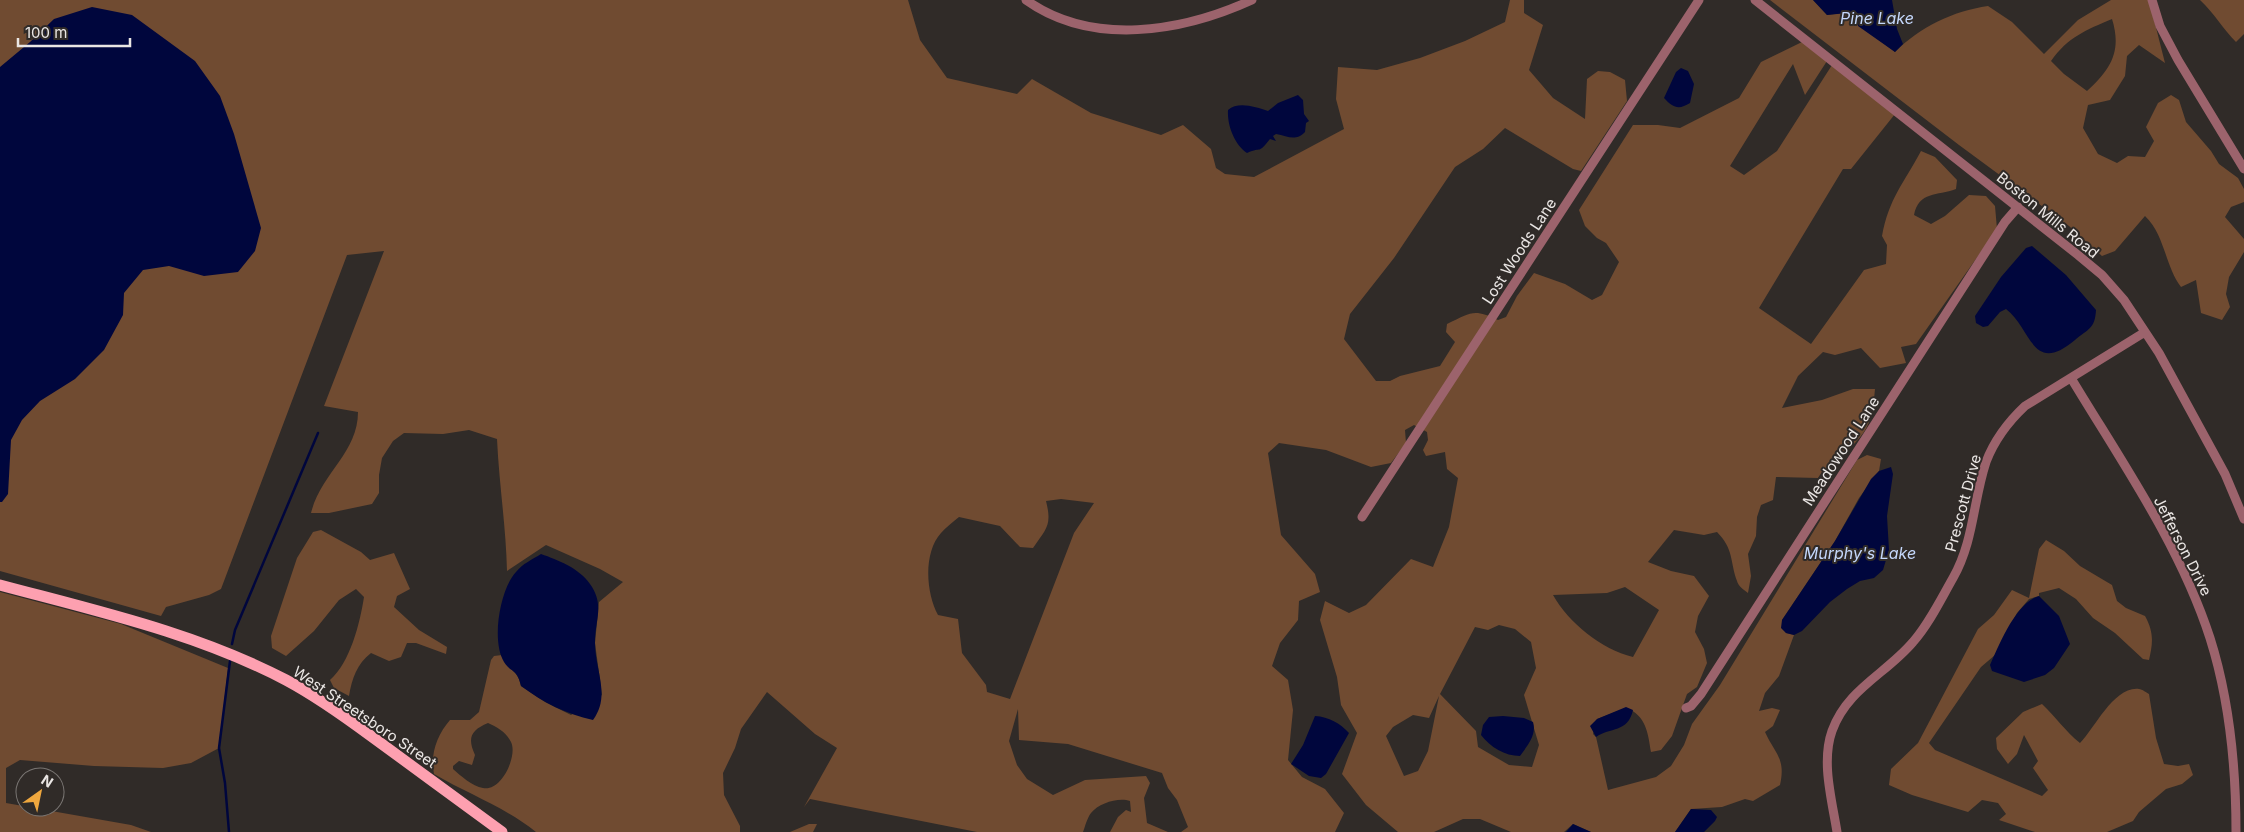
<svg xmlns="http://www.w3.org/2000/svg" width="2244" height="832" viewBox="0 0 2244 832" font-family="Inter,sans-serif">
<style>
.green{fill:#704b31;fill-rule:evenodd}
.water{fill:#00063d}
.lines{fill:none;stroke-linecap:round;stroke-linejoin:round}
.stream{stroke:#00063d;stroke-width:2.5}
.minor{stroke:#9c636c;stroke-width:9}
.major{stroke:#fda0b0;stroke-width:11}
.labels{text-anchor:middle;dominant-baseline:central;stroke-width:4;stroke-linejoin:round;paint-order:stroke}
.street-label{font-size:15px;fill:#eae6e4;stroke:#302b28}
.water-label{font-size:16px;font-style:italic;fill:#c4d7fb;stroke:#302b28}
</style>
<rect width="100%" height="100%" fill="#302b28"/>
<path class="green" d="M0,0h908l12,40 27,38 70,16 15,-15 59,34 70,22 22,-10 28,24 5,19 9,6 29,3 90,-48 -8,-30 2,-32 39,3 43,-12 45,-17 40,-19 5,-22h14v13l19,12 -14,45 24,28 32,21 2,-40 11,-8 12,1 15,8 2,21 -46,70 -8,-2 -68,-41 -22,21 -28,18 -61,91 -44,56 -6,25 32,42h14l10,-5 40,-10 15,-24 -9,-10 1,-8c24,-11 26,-16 51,-4l8,-3 11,-21 17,-23 31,11 27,16 10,-5 17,-33 -13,-19 -9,-5 -12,-12 -6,-16 54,-85h25l22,3 59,-30 22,-36 41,-20 25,19 -22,34 -12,-31 -63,102 14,9 33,-24 55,-86 63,49 -44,55h-8l-84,139 52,36 53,-74 22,-6 1,-19 -5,-9c7,-38 22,-53 39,-85l14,6 22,23 -1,9c-19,7 -37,2 -42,26l17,9 14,-8 24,-21 17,1 9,10 2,23 -81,115 -15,3 5,16 -26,5 -19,-20 -26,7 -12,-3 -25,24 -16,32 40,-8 31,-11h22c-3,34 -7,44 -34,67 -10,9 -16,10 -23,22l-42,-1 -3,23 -12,5 -4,12 -1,19 -8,18 3,22 -3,17c-4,-3 -10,-7 -11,-12 -7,-19 -3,-32 -20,-49l-13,3 -30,-5 -26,32 23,9 23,5 15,20 -11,20 -3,16 9,17 3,14 -10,24 -10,7 -15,42 -11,14 -10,2c-3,-19 -5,-37 -25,-44l-29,11 -4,15 3,3 12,53 48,-13 15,-11 13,-21 8,-21 28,-39 137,-225 10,-5 14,4 -2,12 -20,27 -24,43 -53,79 4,13 8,2 -15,41 -14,17 -6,18 13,-3 8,2 -7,16 -8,6c10,22 21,26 15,53l-27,16 -8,-2 -23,8 -31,2 -16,23h-84l-18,-8 -9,8h-53l-31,-13h-17l-29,13h-36l-32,-27 -24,-31 15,-41 -16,-28 -4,-28 -17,-57 5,-19 24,12 17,-8 45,-46 22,8 16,-40 9,-49 -11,-9 -2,-17 -19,4 -3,-6 5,-10 -1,-8 -13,-7 -9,5 1,13 -15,20 -20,4 -45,-17 -47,-7 -11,10 13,82 34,39 5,18 -21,9 -1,19 -18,23 -8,23 16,14 5,30 -5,50 14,17 23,12 19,24 -9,19h-154l7,-5 -11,-27 -9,-12 -6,-15 -94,-29 -49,-4 -1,-31 -9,32 8,24 10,14 26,16 32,-15 61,-4 4,7 -6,15 3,25 21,9h-58l8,-15 8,-7 5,2 -1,-11c-11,-4 -31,2 -39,12 -4,5 -6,14 -8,19h-106l-167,-33 -6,8 33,-59 -22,-14 -48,-42 -26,37 -6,19 -12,25 1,22 16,31v6h-204c-31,-25 -68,-38 -102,-58 -4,-20 3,-39 16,-54h20l9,-8 12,-52 3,-4 8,-1c4,14 16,14 19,31l24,16 26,13 31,-20 -7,-52 4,-41 24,-20 -23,-13 -54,-24 -39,26c-1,-44 -8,-88 -10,-132l-28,-9 -26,4 -39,-1 -11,8 -11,17 -3,17v18l-7,11 -43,9h-18c10,-40 47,-60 47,-101l-34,-6 60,-155 -37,4 -126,334 -12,6 -43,12 -5,9 -161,-45zM1061,499l33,4 -20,30 -64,166 -23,-7 -1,-7 -24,-32 -4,-34 -20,-4c-12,-22 -15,-62 3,-82 5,-6 12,-11 18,-16l41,9 20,21 13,1c14,-20 19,-23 13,-47zM1625,587l34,23 -26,47c-32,-8 -64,-34 -80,-62l54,-2zM1499,625l16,4 16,13 5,26 -12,27 15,50 -7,22 -23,-2 -31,-18 -2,-16 -36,-37 35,-67 13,3zM1439,696l-11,55 -10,20 -14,5 -18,-40 7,-9 20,-12 16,3zM488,723c9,4 18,9 23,19 7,14 -10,50 -28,46 -11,-2 -22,-12 -30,-19v-3l6,-5 13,4 3,-10c-8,-17 -4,-25 13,-32z
M1770,0h43l14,15 16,-2 52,39c25,-25 58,-41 93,-46l24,16 32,32 34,-34 33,-20h38l16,63 -26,-18 -12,11 -2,20 -15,24 -22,5 -5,23 15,26 19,9 11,-7 17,1 9,-16 -8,-14 12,-24 13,-8 8,5 7,22 25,29 8,13 19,14 6,11v13l-13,5 -6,10 19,22v13l-15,25 -3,17 4,13 -8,13 -21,-7 -5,-33 -15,7c-16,-21 -16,-52 -36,-71l-30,35 -13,5 -33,-30 -110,-81zM2112,19c10,32 -1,50 -25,72l-23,-17 -13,-13c17,-24 35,-31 61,-42z
M2200,0h44v34l-8,8c-13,-13 -22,-29 -36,-42z
M321,530l40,22 9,8 24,-7 16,36 -13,7 -3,11 25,23 28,17 -1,7 -30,-11h-9l-6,14 -12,4 -18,-8c-14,11 -19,25 -22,43l-15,-8 -4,-8c20,-17 30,-57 34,-83l-8,-8 -17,11 -25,31 -28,25 -14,-8 -1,-12 26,-78 16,-26z
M2046,540l18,11 16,15 32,19 5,16 9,7 19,8c9,16 8,27 4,44l-6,-1 -28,-26 -22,-15 -17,-19 -17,-11 -20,5v3l-10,3 -12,14 -22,42 -14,12 -52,76 6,7 107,46 6,-6 -15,-22 5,-7 -14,-26 -7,19 -9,10 -11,-15 -1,-11 27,-26 19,-8c14,13 23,27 38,39 15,-15 34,-57 59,-54 3,0 8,4 10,5l7,44 8,26 14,2 11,-2 4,11 -11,9 -16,5 -27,23 -6,9 -26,11h-72l-36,-12 7,-6 -8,-11 -16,-3 -14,12 -56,-17 -23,-10 2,-16 27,-26 60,-114 16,-14 18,-25 17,8 10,-49z
M0,592l121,32 107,44 -9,80 -28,15 -28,5 -69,-2 -74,-6 -14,8v35l125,22 20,7h-151z
M809,824h8l-4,8h-23z"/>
<path class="water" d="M1813,0h79l5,29 6,15 -8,8 -37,-26 -1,-14 -30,3z
M92,7l40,8 63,46 25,35 14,38 27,94 -6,23 -17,21 -34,4 -35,-10 -26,4 -19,23 -1,22 -19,35 -29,29 -35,22 -18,19 -11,20 -3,54 -6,8h-2v-435l30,-25 24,-23z
M1681,68l7,3 6,13 -4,19c-11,7 -17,5 -26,-5l12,-26z
M1298,95l5,5 1,14 5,7 -3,2 -1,9c-10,10 -17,4 -29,2l-3,2 3,5 -6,-2c-13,16 -7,7 -23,14 -12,-8 -20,-27 -19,-43 10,-9 28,-3 40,1l10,-8z
M2032,246l34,29 30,35c-1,19 -8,19 -21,30 -43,36 -43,-11 -69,-31l-6,3 -12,14 -5,1 -7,-4 -1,-7 26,-39 25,-29z
M1891,467l2,7 -6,42 2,34 -6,20 -9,8 -14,3 -13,8 -17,13 -28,29 -8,4 -8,-2 -5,-5 1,-8 53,-79 36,-62 8,-8z
M541,554c17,6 38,14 49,30 15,21 5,35 5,59 0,27 16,53 -2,77 -27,-6 -49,-17 -72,-34 -4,-18 -10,-13 -17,-24 -13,-21 -4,-73 12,-90 6,-8 17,-13 25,-18z
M2039,596l20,20 11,28 -16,24 -9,7 -21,7 -32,-11 -2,-6c9,-20 26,-63 49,-69z
M1626,707l7,3c-5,23 -23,17 -37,27l-6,-11 7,-7z
M1315,716c14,1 25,7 34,17l-23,41 -5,4 -12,-2 -18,-12 12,-19z
M1503,716l21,2 9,4c4,13 -6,24 -13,34 -15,0 -30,-9 -39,-21l2,-10 6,-8z
M1691,809l20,1 6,7 -2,4 -11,11h-29z
M1573,824l18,8h-25z"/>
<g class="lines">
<path class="stream" d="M232,644l3,-14 83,-197
M229,832l-4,-49 -6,-35 11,-87"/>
<path class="minor" d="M1026,0c66,47 156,32 226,0
M1755,0l323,255 24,20 22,25 35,53 66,121 19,45
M2152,0l8,26 18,34 66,109
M2071,378c50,83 109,167 139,260 20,63 26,128 26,194
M1362,517l337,-517
M1686,708l5,-2 10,-12 304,-472 13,-15
M1837,832c-5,-32 -16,-70 -5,-101 15,-42 54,-57 81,-89 16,-18 28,-43 40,-64 21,-37 20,-77 33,-116 8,-21 23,-41 39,-56l120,-74"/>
<path class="major" d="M0,585c97,26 196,48 286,95 30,16 58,36 85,56 44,32 87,64 131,96"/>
</g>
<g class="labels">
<g class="street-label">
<text transform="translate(2048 215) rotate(39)">Boston Mills Road</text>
<text transform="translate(1519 251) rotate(-57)">Lost Woods Lane</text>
<text transform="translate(1841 451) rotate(-57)">Meadowood Lane</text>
<text transform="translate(1963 503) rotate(-75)">Prescott Drive</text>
<text transform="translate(2183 546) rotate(63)">Jefferson Drive</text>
<text transform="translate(365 717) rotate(34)">West Streetsboro Street</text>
</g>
<g class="water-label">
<text x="1877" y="18">Pine Lake</text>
<text x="1860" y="553">Murphy's Lake</text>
</g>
</g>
<g transform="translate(40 792) rotate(33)"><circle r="24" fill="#302b28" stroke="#7a7673"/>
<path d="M0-4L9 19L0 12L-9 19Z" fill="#efa73e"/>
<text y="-8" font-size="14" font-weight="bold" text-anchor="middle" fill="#eae6e4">N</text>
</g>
<path d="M18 38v8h112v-8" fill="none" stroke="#eae6e4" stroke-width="2.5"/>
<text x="25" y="38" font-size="15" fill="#eae6e4" stroke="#302b28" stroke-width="4" paint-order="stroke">100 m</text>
</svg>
